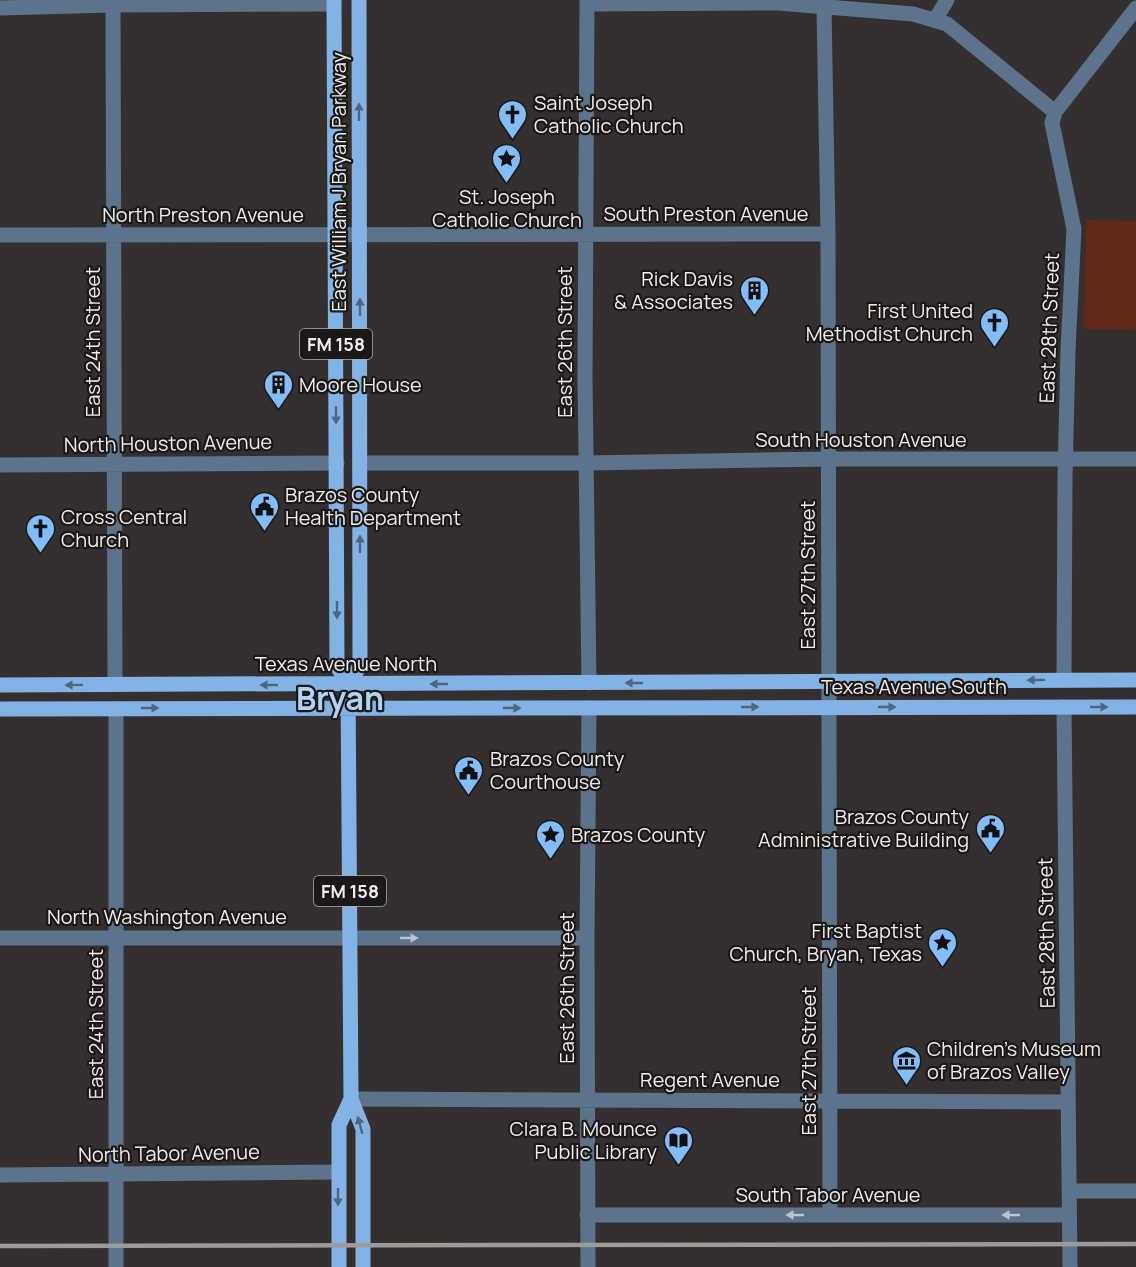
<svg xmlns="http://www.w3.org/2000/svg" width="1136" height="1267" viewBox="0 0 1136 1267" font-family="Manrope,sans-serif">
<style>
.green{fill:#612916}
.lines{fill:none;stroke-linecap:round;stroke-linejoin:round}
.minor{stroke:#5c738b;stroke-width:15}
.primary{stroke:#83b3e4;stroke-width:15}
.rail{stroke:#9e9a99;stroke-width:4.5}
.oneway{fill:#4f667e}
.oneway2{fill:#bcc2c9}
.labels{text-anchor:middle;dominant-baseline:central;stroke-width:4.5;stroke-linejoin:round;paint-order:stroke}
.shield{fill:#1b1918;stroke:#afadac;stroke-width:1.5}
.shield-label{font-size:18px;font-weight:bold;fill:#efeceb}
.poi-label{font-size:20px;fill:#efeceb;stroke:#1b1918;text-anchor:start}
.street-label{font-size:20px;fill:#efeceb;stroke:#1b1918}
.town-label{font-size:32px;font-weight:bold;fill:#b1d2f4;stroke:#1b1918}
</style>
<rect width="100%" height="100%" fill="#35302f"/>
<path class="green" d="M1086,220l50,1v109l-52,-1z"/>
<g class="lines">
<path class="minor" d="M113,0l2,684
M587,0l-2,377 4,306
M587,4l191,-1 135,11 34,10 108,88
M824,7l4,227 2,981
M0,8l113,-3 221,-1
M935,20l12,-20
M0,235l828,-1
M360,463h227l240,-4h309
M0,465l337,-2
M1064,680l1,-202 3,-128 6,-121 -22,-106 3,-11 81,-104
M1064,707l6,560
M0,938h587
M351,1099l717,3
M0,1175l338,-3
M1069,1191h67
M587,1215h482
M116,1267v-558
M588,1267l-1,-329 2,-230"/>
<path class="primary" d="M334,0l3,666 11,18 3,415 12,30v138
M348,684l12,-18 -1,-666
M0,685l1136,-5
M0,709l1136,-2
M339,1267v-142l12,-26"/>
<path class="rail" d="M0,1246l1136,-2"/>
</g>
<defs><path id="oneway-solid" d="M-6-.8H1V-3.2L6.5 0L1 3.2V.8H-6Z" transform="scale(1.5)"/></defs>
<g class="oneway">
<use href="#oneway-solid" transform="translate(359 112) rotate(-90)"/>
<use href="#oneway-solid" transform="translate(360 307) rotate(-90)"/>
<use href="#oneway-solid" transform="translate(336 415) rotate(90)"/>
<use href="#oneway-solid" transform="translate(360 544) rotate(-90)"/>
<use href="#oneway-solid" transform="translate(337 610) rotate(90)"/>
<use href="#oneway-solid" transform="translate(1036 680) rotate(179)"/>
<use href="#oneway-solid" transform="translate(634 683) rotate(180)"/>
<use href="#oneway-solid" transform="translate(439 684) rotate(180)"/>
<use href="#oneway-solid" transform="translate(74 685) rotate(179)"/>
<use href="#oneway-solid" transform="translate(269 685) rotate(180)"/>
<use href="#oneway-solid" transform="translate(750 707)"/>
<use href="#oneway-solid" transform="translate(887 707)"/>
<use href="#oneway-solid" transform="translate(1099 707)"/>
<use href="#oneway-solid" transform="translate(150 708)"/>
<use href="#oneway-solid" transform="translate(512 708) rotate(1)"/>
<use href="#oneway-solid" transform="translate(360 1125) rotate(-105)"/>
<use href="#oneway-solid" transform="translate(338 1197) rotate(90)"/>
</g>
<g class="oneway2">
<use href="#oneway-solid" transform="translate(409 938)"/>
<use href="#oneway-solid" transform="translate(795 1215) rotate(-180)"/>
<use href="#oneway-solid" transform="translate(1011 1215) rotate(180)"/>
</g>
<defs>
<symbol id="church-pin" viewBox="-11 -11 22 30"><path d="M0 17L-7.5 6A9.5 9.5 0 1 1 7.5 6Z" fill="#80bdfa" stroke="#1b1918"/><path d="M-1.2-6h2.4v3.5h3.3v2.4h-3.3V6h-2.4V-.1h-3.3v-2.4h3.3Z" fill="#111"/></symbol>
<symbol id="sight-pin" viewBox="-11 -11 22 30"><path d="M0 17L-7.5 6A9.5 9.5 0 1 1 7.5 6Z" fill="#80bdfa" stroke="#1b1918"/><path d="M0-6L1.8-2.2L6-1.7L2.9 1.2L3.7 5.4L0 3.3L-3.7 5.4L-2.9 1.2L-6-1.7L-1.8-2.2Z" fill="#111"/></symbol>
<symbol id="building-pin" viewBox="-11 -11 22 30"><path d="M0 17L-7.5 6A9.5 9.5 0 1 1 7.5 6Z" fill="#80bdfa" stroke="#1b1918"/><path d="M-4-6H4V6H1V3H-1V6H-4ZM-2.5-4.3h1.7v1.8h-1.7ZM.8-4.3h1.7v1.8H.8ZM-2.5-1h1.7V.8h-1.7ZM.8-1h1.7V.8H.8Z" fill="#111"/></symbol>
<symbol id="civic-pin" viewBox="-11 -11 22 30"><path d="M0 17L-7.5 6A9.5 9.5 0 1 1 7.5 6Z" fill="#80bdfa" stroke="#1b1918"/><path d="M-.6-6.5H3V-4.5H.6V-3L4-1V1h2V6H-6V1h2V-1L-.6-3ZM-1.2 2.5V6h2.4V2.5Z" fill="#111"/></symbol>
<symbol id="museum-pin" viewBox="-11 -11 22 30"><path d="M0 17L-7.5 6A9.5 9.5 0 1 1 7.5 6Z" fill="#80bdfa" stroke="#1b1918"/><path d="M0-6L6-3V-2H-6V-3ZM-5-1h2V3h-2ZM-1-1h2V3h-2ZM3-1h2V3H3ZM-6 4H6V6H-6Z" fill="#111"/></symbol>
<symbol id="library-pin" viewBox="-11 -11 22 30"><path d="M0 17L-7.5 6A9.5 9.5 0 1 1 7.5 6Z" fill="#80bdfa" stroke="#1b1918"/><path d="M-6-4Q-3-5.5-.7-3.5V5Q-3 3-6 4ZM6-4Q3-5.5 .7-3.5V5Q3 3 6 4Z" fill="#111"/></symbol>
</defs>
<g fill-rule="evenodd">
<use href="#church-pin" x="496" y="98" width="33" height="45"/>
<use href="#sight-pin" x="490" y="142" width="33" height="45"/>
<use href="#building-pin" x="738" y="274" width="33" height="45"/>
<use href="#church-pin" x="978" y="306" width="33" height="45"/>
<use href="#building-pin" x="262" y="368" width="33" height="45"/>
<use href="#civic-pin" x="248" y="490" width="33" height="45"/>
<use href="#church-pin" x="24" y="512" width="33" height="45"/>
<use href="#civic-pin" x="452" y="754" width="33" height="45"/>
<use href="#civic-pin" x="974" y="812" width="33" height="45"/>
<use href="#sight-pin" x="534" y="818" width="33" height="45"/>
<use href="#sight-pin" x="926" y="926" width="33" height="45"/>
<use href="#museum-pin" x="890" y="1044" width="33" height="45"/>
<use href="#library-pin" x="662" y="1124" width="33" height="45"/>
</g>
<g class="labels">
<g class="shield">
<rect x="300" y="329" width="72" height="30" rx="4.5"/>
<rect x="314" y="876" width="72" height="30" rx="4.5"/>
</g>
<g class="shield-label">
<text x="336" y="344">FM 158</text>
<text x="350" y="891">FM 158</text>
</g>
<g class="poi-label">
<text x="534" y="102">Saint Joseph<tspan x="534" dy="23">Catholic Church</tspan></text>
<text x="507" y="196" text-anchor="middle">St. Joseph<tspan x="507" dy="23">Catholic Church</tspan></text>
<text x="733" y="278" text-anchor="end">Rick Davis<tspan x="733" dy="23">&amp; Associates</tspan></text>
<text x="973" y="310" text-anchor="end">First United<tspan x="973" dy="23">Methodist Church</tspan></text>
<text x="299" y="384">Moore House</text>
<text x="285" y="494">Brazos County<tspan x="285" dy="23">Health Department</tspan></text>
<text x="61" y="516">Cross Central<tspan x="61" dy="23">Church</tspan></text>
<text x="490" y="758">Brazos County<tspan x="490" dy="23">Courthouse</tspan></text>
<text x="969" y="816" text-anchor="end">Brazos County<tspan x="969" dy="23">Administrative Building</tspan></text>
<text x="571" y="834">Brazos County</text>
<text x="922" y="930" text-anchor="end">First Baptist<tspan x="922" dy="23">Church, Bryan, Texas</tspan></text>
<text x="927" y="1048">Children's Museum<tspan x="927" dy="23">of Brazos Valley</tspan></text>
<text x="657" y="1128" text-anchor="end">Clara B. Mounce<tspan x="657" dy="23">Public Library</tspan></text>
</g>
<g class="street-label">
<text transform="translate(338 182) rotate(-90)">East William J Bryan Parkway</text>
<text x="706" y="213">South Preston Avenue</text>
<text x="203" y="214">North Preston Avenue</text>
<text transform="translate(1049 328) rotate(-88)">East 28th Street</text>
<text transform="translate(92 342) rotate(-90)">East 24th Street</text>
<text transform="translate(564 342) rotate(-90)">East 26th Street</text>
<text x="861" y="439">South Houston Avenue</text>
<text transform="translate(168 443) rotate(-1)">North Houston Avenue</text>
<text transform="translate(807 575) rotate(-90)">East 27th Street</text>
<text x="346" y="663">Texas Avenue North</text>
<text x="914" y="686">Texas Avenue South</text>
<text x="167" y="916">North Washington Avenue</text>
<text transform="translate(1046 933) rotate(-91)">East 28th Street</text>
<text transform="translate(566 988) rotate(-90)">East 26th Street</text>
<text transform="translate(95 1024) rotate(-90)">East 24th Street</text>
<text transform="translate(808 1061) rotate(-90)">East 27th Street</text>
<text x="710" y="1079">Regent Avenue</text>
<text transform="translate(169 1153) rotate(-1)">North Tabor Avenue</text>
<text x="828" y="1194">South Tabor Avenue</text>
</g>
<g class="town-label">
<text x="340" y="698">Bryan</text>
</g>
</g>
</svg>
